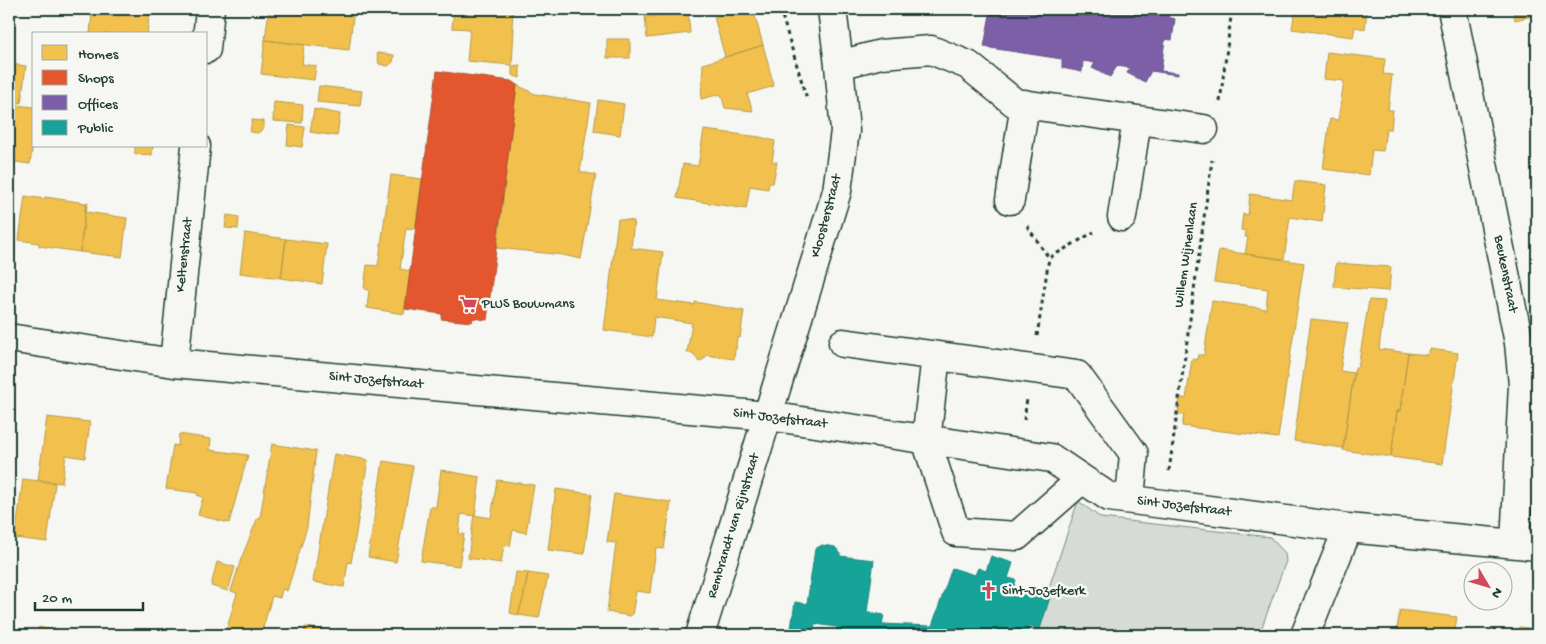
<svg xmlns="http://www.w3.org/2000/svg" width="1546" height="644" viewBox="0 0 1546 644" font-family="'Gochi Hand',sans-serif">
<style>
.green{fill:#d6dbd6;stroke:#7a8c85}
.homes{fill:#f2c14e;stroke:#b39946}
.shops{fill:#e4572e;stroke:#a94f30}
.offices{fill:#7b5ea7;stroke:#5f5484}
.public{fill:#17a398;stroke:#19847a}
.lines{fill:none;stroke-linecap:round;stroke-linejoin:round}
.minor-casing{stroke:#1f3d34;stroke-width:31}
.path{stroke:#1f3d34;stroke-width:3;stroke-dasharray:4 4;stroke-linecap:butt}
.minor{stroke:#f6f6f2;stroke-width:28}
.labels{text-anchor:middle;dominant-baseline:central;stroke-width:5;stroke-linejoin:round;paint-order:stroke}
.street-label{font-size:14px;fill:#1f3d34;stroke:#f6f6f2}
.poi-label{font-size:14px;fill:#1f3d34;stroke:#f6f6f2;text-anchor:start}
</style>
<rect width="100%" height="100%" fill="#f6f6f2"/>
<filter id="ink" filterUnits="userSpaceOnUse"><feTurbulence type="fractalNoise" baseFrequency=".02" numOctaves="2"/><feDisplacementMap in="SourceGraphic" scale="10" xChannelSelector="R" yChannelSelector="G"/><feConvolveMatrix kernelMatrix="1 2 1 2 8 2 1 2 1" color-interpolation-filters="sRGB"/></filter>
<g filter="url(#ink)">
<path class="green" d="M1078,501l23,17 169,19 15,16 1,8 -27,74h-226z"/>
<path class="homes" d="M112,9h38l-3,25h-57l2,-22 19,2z
M269,9h19l29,3v-3h37l-5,41 -84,-10z
M454,9l59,1 -1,18h2l-2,37 -45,-4 3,-32 -18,-1z
M619,9h52l-52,5z
M742,9h11l10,36 -38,12 -11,-40z
M1316,9h51l-2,20 -10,-2 -2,10 -61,-8 3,-19 20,3z
M1513,9h24v6l-22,5z
M688,12l2,21 -43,5 -2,-21z
M607,39h23v19h-23z
M265,40l39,5 -2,19 14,2 -2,14 -53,-6z
M763,45l11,41 -27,8 6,17 -28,-3 -4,-14 -20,5 2,-35z
M1327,52l58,7 -2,15 9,1 -4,35h5l-2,19h-5l-3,22 -11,-1 -3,25 -46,-6 7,-50 8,1 6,-39 -20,-2z
M377,53l17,2 -1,7 -5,4 -9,-2z
M9,64l17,2 -5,37 -12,-2z
M520,65v13l-8,-3v-9z
M517,85l18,9 56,9 -11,69 16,3 -15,84 -18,-4 -66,-7z
M319,86l43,5 -2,15 -43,-4z
M598,100l26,4 -4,31 -26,-4z
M274,102l29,3 -1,18 -29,-2z
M9,104l6,1 -6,53z
M15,105l19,2v28l-4,29 -21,-3z
M314,109l26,5 -3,22 -27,-4z
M252,120l12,1v7l-6,5 -8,-1z
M289,125l16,2 -3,20 -15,-2z
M704,130l56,7 15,4 -3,21h5l-4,21h-4l-1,6 -18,-3 -4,23 -69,-11 6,-34 15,2z
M135,146h18l-1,9 -17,-1z
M391,175l31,4 -7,50 -9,-1 -6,41 10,2 -6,43 -37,-6 2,-18 -5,-1 3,-24 11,1z
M1295,181l31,4 -4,37 -32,-5 -6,42 -39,-5 3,-17h-3l1,-6 -5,-1 2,-16 5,1 2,-21 42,6z
M25,196l20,3v-2l41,6 -6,49 -41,-6v-3l-20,-3z
M88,202l-2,10 41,6 -5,39 -42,-5 6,-49z
M227,215l12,2 -1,12 -13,-1z
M618,219l16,2 -3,27 32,4 -6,48 38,5v-3l49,9 -4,27 -3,-1 -1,8 1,3 -2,2 -1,9 -27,-4 -3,4 -5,3 -6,-9h-6l5,-30 -38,-6 -2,20 -48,-7z
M245,233l41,6 -5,39 -41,-5z
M286,239l41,5 -5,40 -41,-6z
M1219,250l85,13 -26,175 -96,-12 2,-11h-6l2,-18 6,2 6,-40 5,1 1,-5h6l8,-54 54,8 2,-20 -54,-7z
M1336,263l55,4 -2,24 -55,-4z
M1369,300l16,1 -6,48 29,4 -8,58h-3l-6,46 -48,-7 11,-77 1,-5h3z
M1311,319l37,4 -8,48 14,2 -11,75 -49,-7z
M1430,349l28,4 -16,111 -51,-7 6,-46h3l8,-58 20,2z
M9,411l6,1 -6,36z
M47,417l43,5 -5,36 -19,-3 -4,28 -24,-3z
M179,434l32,5 -1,11 38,5 -19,68 -31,-8 5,-18 -6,-2 1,-2 -32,-4 7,-44 5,1z
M272,444l44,7 -9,76 -20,64 -5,-2 -2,9 -8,-2 -11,39h-36l12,-42 -6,-2 10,-32 17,-42 2,1z
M334,454l34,6 -17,103 -3,-1 -4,25 -31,-5z
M383,461l30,5 -17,96 -28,-5z
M441,470l39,7 -5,39 -14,-2 -2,20h5l-5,32 -38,-5 9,-54h6z
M23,479l32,4 -8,59 -32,-4z
M497,480l37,5 -8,48 -13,-3 -3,16 -6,-1 -3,18 -33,-5 6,-43 17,3z
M556,489l36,5 -8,60 -36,-4z
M614,494l57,8 -7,47 -8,-1 -6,45 -14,-2 -4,24 -2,1 -23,-4 9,-69 -9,-1z
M217,562l18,5 -7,24 -17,-5z
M516,572l12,1 -5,26 -5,16 -8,-2z
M528,573l20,3 -9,42 -21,-3 5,-16z
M1400,610l57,7 -3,18h-58z
M39,627l28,8h-31z
M305,627l41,6v2h-42z
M1519,627l18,2v6h-20z"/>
<path class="shops" d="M437,71l74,10 6,4 -30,235 -14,-2 -1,4 -31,-3 1,-5 -37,-5z"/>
<path class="offices" d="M991,9h179l-2,8 7,2 -3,21 -7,-1 -4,32 17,2v2l-27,-4 -6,11 -18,-9 3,-5 -13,-2 -7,11 -18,-9 3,-5 -12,-2 -1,11 -20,-4v-9l-78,-12z"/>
<path class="public" d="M822,545l13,2 5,6v3l34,4 -7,52 17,3 -2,9 50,2 20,-58 23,7 3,-7 8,3 5,-15 22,7 -5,15 8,2 -2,6 36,11 -10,32 -10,-3 -2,9h-192l1,-8 -22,-3 -2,11h-23l5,-33 12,2 8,-55z"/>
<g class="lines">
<defs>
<path id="minor" d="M1452,9l67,334 4,42 -8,158
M206,49l4,-40
M839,65l42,-11 50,-4 37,15 47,38 189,26
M1010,200l15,-96
M1122,217l15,-97
M9,338l165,25 594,53 283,42 58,39 239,31 189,18
M843,343l234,32 57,79 -4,45
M936,356l-10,84 30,92 61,4 65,-57
M174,363l22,-217
M700,635l137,-444 8,-60 -6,-66 -7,-56
M1305,635l43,-107"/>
</defs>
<use href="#minor" class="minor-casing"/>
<path class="path" d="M780,9l27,90
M1220,102l12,-93
M1027,226l22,32 45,-26
M1037,336l12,-78
M1024,420l3,-21
M1169,471l43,-311"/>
<use href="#minor" class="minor"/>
</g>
</g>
<defs>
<symbol id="supermarket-bare" viewBox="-9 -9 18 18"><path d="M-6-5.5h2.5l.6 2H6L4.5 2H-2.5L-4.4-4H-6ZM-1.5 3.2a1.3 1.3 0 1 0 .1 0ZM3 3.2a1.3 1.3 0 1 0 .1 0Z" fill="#d1495b" stroke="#f6f6f2" stroke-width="2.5" paint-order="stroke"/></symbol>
<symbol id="church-bare" viewBox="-9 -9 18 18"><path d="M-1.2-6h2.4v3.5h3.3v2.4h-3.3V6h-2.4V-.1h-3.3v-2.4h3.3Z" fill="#d1495b" stroke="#f6f6f2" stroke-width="2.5" paint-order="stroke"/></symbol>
</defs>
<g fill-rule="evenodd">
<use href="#supermarket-bare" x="456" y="292" width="25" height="25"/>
<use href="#church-bare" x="976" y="578" width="25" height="25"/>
</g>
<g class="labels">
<g class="street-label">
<text transform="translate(827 216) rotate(-75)">Kloosterstraat</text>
<text transform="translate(185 255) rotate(-84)">Keltenstraat</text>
<text transform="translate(1187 255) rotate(-82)">Willem Wijnenlaan</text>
<text transform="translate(1505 274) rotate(79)">Beukenstraat</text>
<text transform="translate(376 381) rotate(5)">Sint Jozefstraat</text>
<text transform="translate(780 419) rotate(7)">Sint Jozefstraat</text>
<text transform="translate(1184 507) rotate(7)">Sint Jozefstraat</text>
<text transform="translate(734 526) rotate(-73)">Rembrandt van Rijnstraat</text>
</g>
<g class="poi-label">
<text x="482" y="304">PLUS Bouwmans</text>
<text x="1002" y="591">Sint-Jozefkerk</text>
</g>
</g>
<rect width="1546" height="644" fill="none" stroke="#f6f6f2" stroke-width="30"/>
<rect x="15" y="15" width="1516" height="614" fill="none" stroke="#1f3d34" stroke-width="2" filter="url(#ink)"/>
<rect x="32" y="32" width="175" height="115" fill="#f6f6f2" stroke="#a0aca6"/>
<rect x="42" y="45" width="25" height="15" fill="#f2c14e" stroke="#a0aca6"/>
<text x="78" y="58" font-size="15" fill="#1f3d34">Homes</text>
<rect x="42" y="70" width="25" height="15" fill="#e4572e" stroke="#a0aca6"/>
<text x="78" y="82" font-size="15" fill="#1f3d34">Shops</text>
<rect x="42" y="95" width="25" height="15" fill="#7b5ea7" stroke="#a0aca6"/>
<text x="78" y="108" font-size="15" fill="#1f3d34">Offices</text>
<rect x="42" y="120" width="25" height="15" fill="#17a398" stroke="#a0aca6"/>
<text x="78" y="132" font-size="15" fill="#1f3d34">Public</text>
<g transform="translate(1488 586) rotate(128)"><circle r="24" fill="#f6f6f2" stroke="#a0aca6"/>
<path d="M0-4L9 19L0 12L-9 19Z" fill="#d1495b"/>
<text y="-8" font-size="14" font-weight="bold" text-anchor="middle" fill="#1f3d34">N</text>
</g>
<path d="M35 602v8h108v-8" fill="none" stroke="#1f3d34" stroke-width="2.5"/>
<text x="42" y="602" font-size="15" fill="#1f3d34" stroke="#f6f6f2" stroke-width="4" paint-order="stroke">20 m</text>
</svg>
